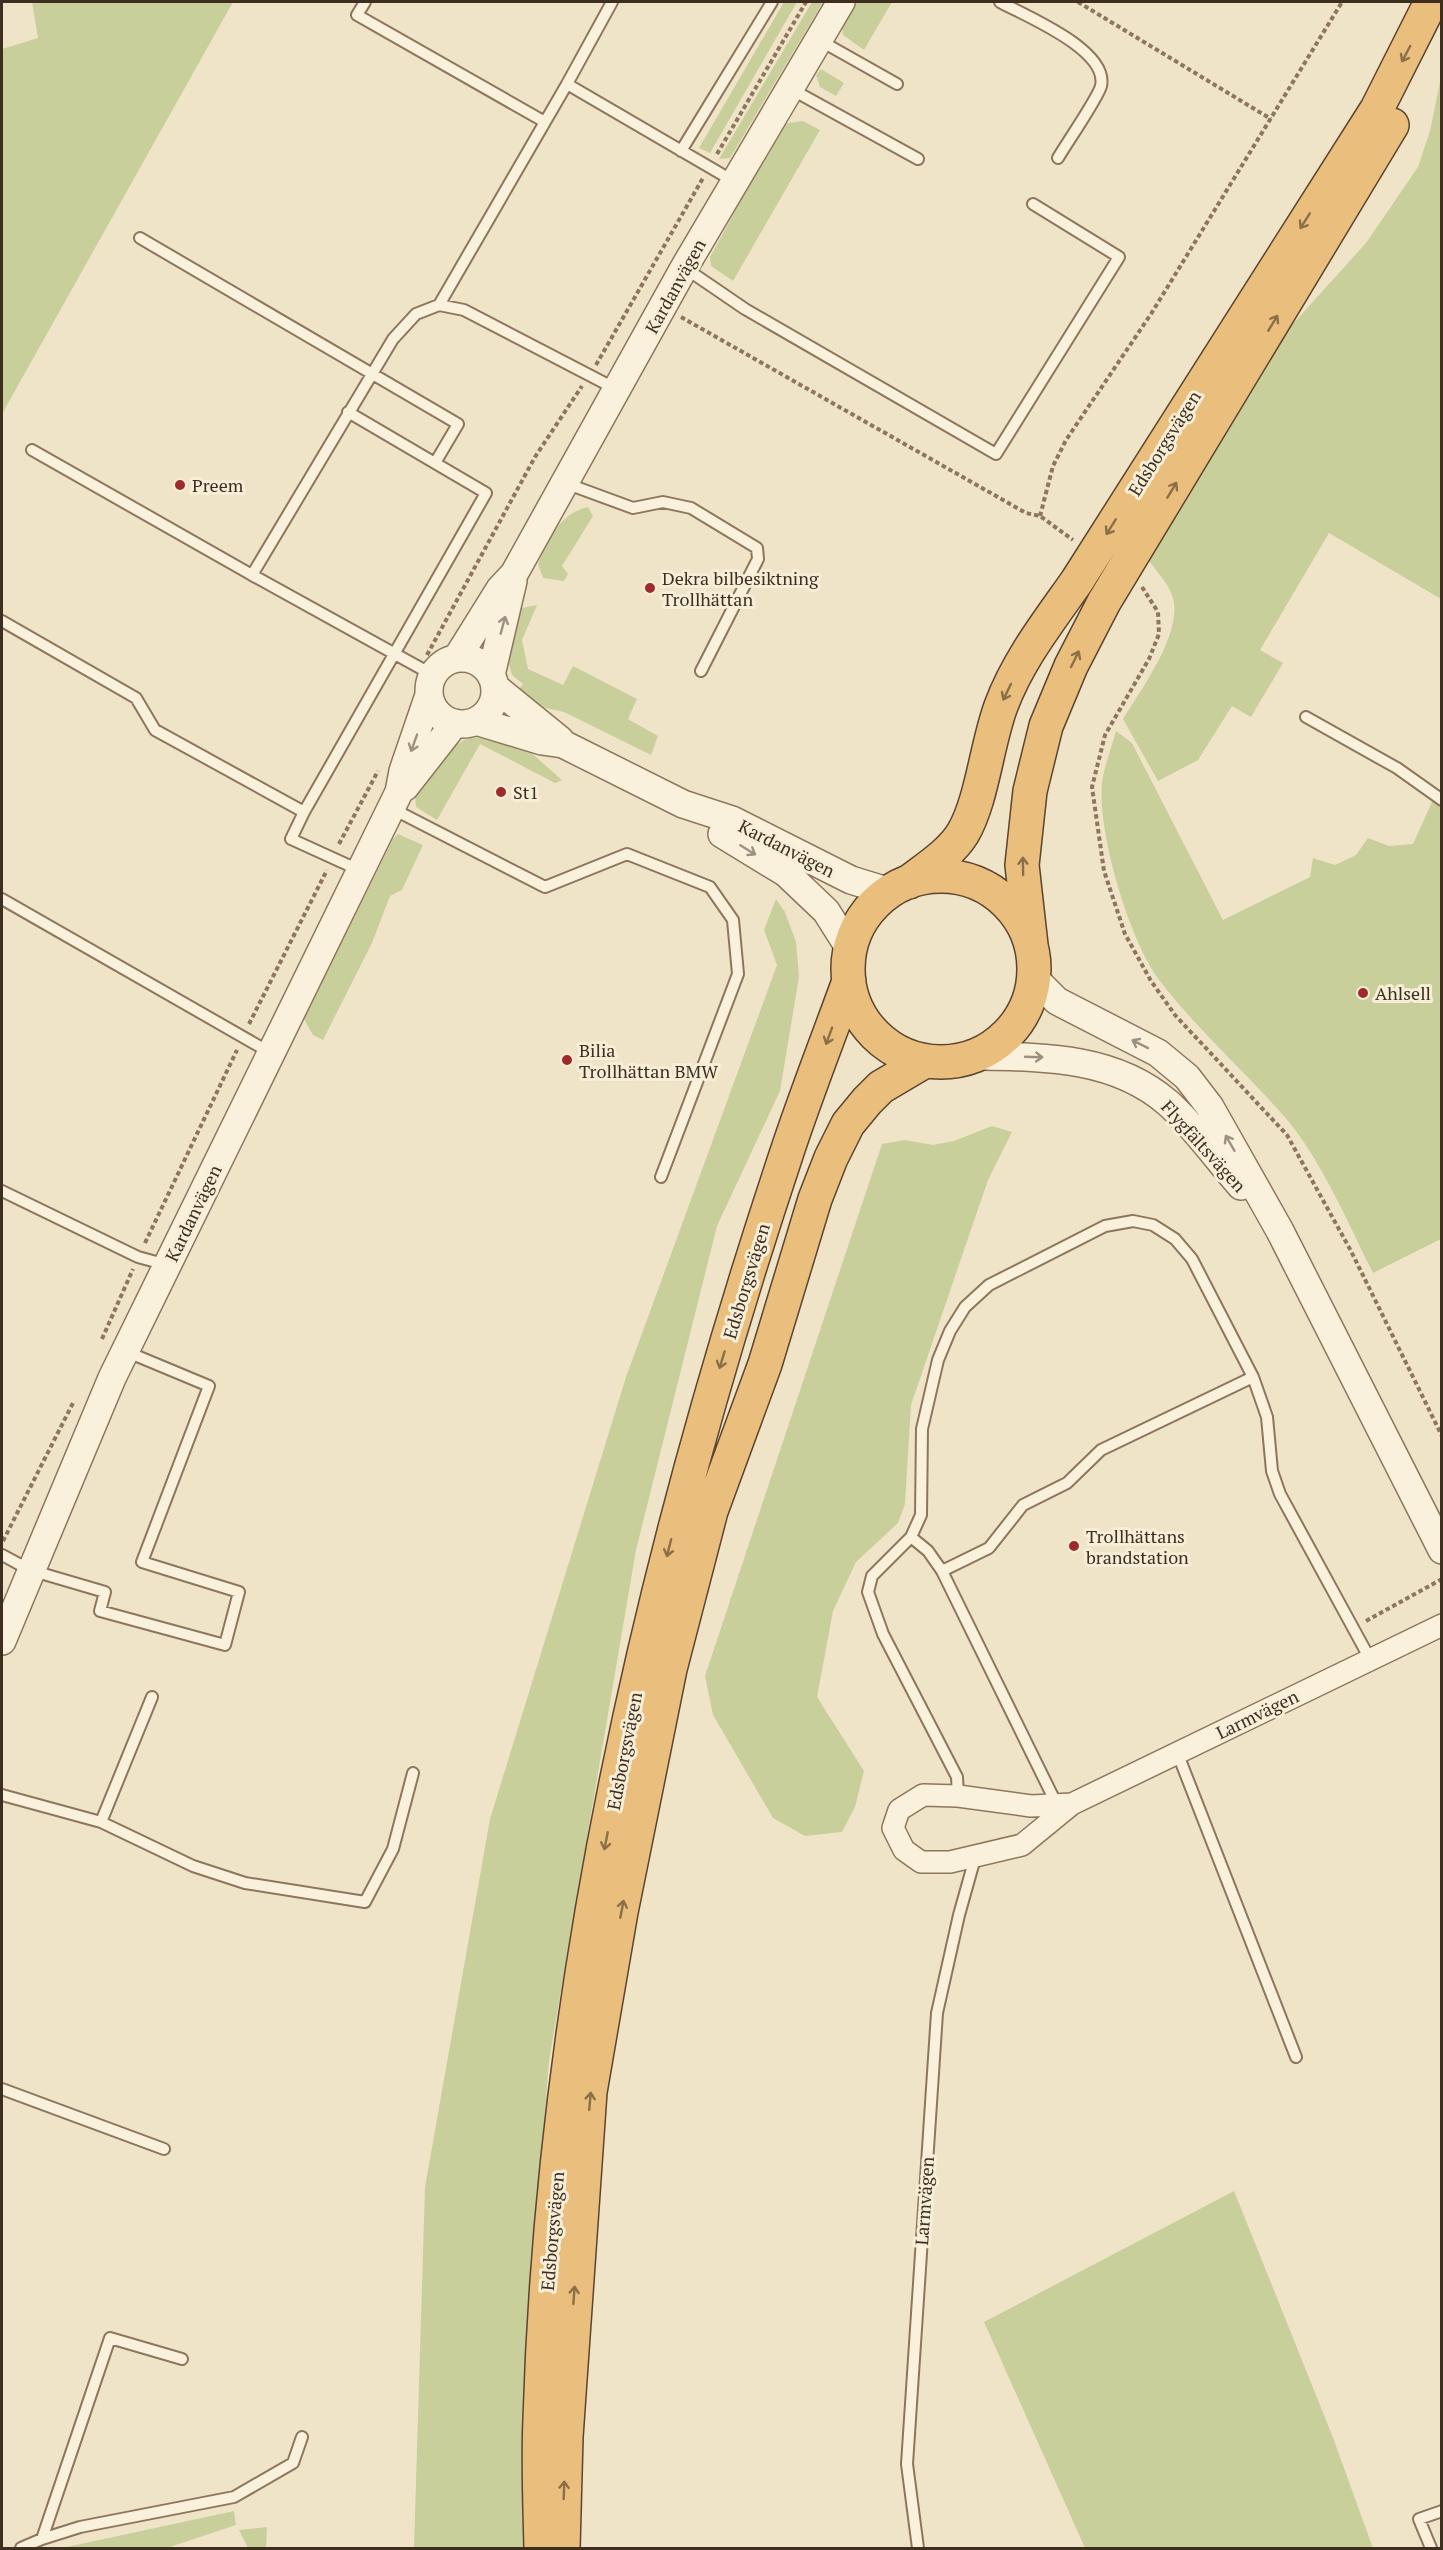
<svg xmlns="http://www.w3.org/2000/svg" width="1443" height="2550" viewBox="0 0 1443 2550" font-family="'PT Serif',serif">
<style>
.green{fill:#c9cf9b}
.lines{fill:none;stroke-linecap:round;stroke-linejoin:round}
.service-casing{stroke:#8d765c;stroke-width:14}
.minor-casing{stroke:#8d765c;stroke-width:24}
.tertiary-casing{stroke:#8d765c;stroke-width:30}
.trunk-casing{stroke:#5b4430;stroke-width:36}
.path{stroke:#8d765c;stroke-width:4;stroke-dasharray:4.5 3;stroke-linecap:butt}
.service{stroke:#faf1dc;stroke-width:10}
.minor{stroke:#faf1dc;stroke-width:21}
.tertiary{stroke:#faf1dc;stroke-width:27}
.trunk{stroke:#eabe7c;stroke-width:33}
.oneway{stroke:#8b6f49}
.oneway2{stroke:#9c907e}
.poi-dot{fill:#9e2a2b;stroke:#f7eed8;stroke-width:2}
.labels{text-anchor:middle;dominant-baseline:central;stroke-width:6;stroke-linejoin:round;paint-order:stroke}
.street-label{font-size:18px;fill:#3d2e20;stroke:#f7eed8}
.poi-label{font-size:18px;fill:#3d2e20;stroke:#f7eed8;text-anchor:start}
</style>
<rect width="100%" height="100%" fill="#f0e4c8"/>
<path class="green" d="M32,2h201l-231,412v-365l36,-11z
M784,2h13l-87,151 -11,-5z
M812,2h11l-93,156 -11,1z
M857,2h35l-28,48 -21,-15 -1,-7z
M821,69l23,14 -8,13 -16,-9 -4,-12z
M1441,77v522l-112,-66 -69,117 23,13 -32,54 -19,-11 -34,54 -40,21 -35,-62c18,-30 62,-88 49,-124 -4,-12 -17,-25 -24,-36l143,-233 75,-83 52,-76 12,-36z
M803,121l17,9 -87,151 -22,-15 -1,-9 70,-127 8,-7z
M588,507l5,9 -31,50 6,8 -4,7 -21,-3 -5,-14c10,-24 22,-51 50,-57z
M537,605l-15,35 6,29 35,16 10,-19 64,33 -9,20 30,17 -7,19 -87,-43 -32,-7 -16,-13 7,-8 -11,-9 -4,-15v-30l14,-22z
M1116,731l16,12 91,177 87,-43 3,-19 22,7 21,-10 12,-17 21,8 24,-2 19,-42 6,-1 3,3v435l-68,34c-24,-48 -50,-109 -84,-151 -41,-48 -90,-90 -129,-141 -30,-38 -63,-149 -58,-198 2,-17 10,-36 14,-52z
M497,735l22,7 43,38 -7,3 -75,-39 -43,76 -21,-13 -1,-13 31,-43 20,-12z
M398,834l25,11 -21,45 -12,6 -18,47 -49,97 -10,-5 -9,-16 89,-180z
M776,899l9,13 11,30 3,35 -19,114 -63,135 -81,324 -87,511 -15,191 -3,296h-117l11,-361 65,-368 136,-442 151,-412 -13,-35z
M992,1126l20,6 -24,48 -77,225 -6,99 -7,19 -42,39 -23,49 -16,86 47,74 -9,36 -13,25 -37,4 -32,-18 -60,-103 -8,-39 177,-532 23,-4 28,5 21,-4z
M1234,2191l98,244 41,113h-288l-101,-226z
M234,2511l2,14 -69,23h-105z
M267,2527l-1,21h-18l-9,-18z"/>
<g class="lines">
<defs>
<path id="service" d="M365,2l-8,13 188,107
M612,2l-45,82 168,98
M1000,2c26,14 109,48 101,84 -3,12 -35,58 -43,72
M819,40l78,44
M567,84l-128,221 25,5 152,79
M791,89l127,70
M681,151l91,-149
M140,238l318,186 -23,39
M685,268l60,41 251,145 123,-197 -86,-53
M32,450l220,125
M565,483l68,25 30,-6 28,6 66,40 1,11 -57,112
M2,621l134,77 19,32 149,82 182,-319 -138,-81
M433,675l-181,-100 141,-236 23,-25 23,-9
M1306,717l91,51 45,32
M391,808l154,79 82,-33 83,33 23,33 5,54 -77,203
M304,812l-13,27 68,31
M2,899l269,154
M2,1191l136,66 29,8
M911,1537l17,14 14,20 115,234
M2,1555l28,15 75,22 -5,19 125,34 14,-53 -97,-30 67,-176 -84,-35
M942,1571l47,-23 34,-43 44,-22 34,-33 152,-73
M1177,1752l119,305
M2,1795l99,27 51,-125
M958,1796l-1,-19 -74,-143 -15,-42 4,-16 39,-39 10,-22 1,-86 16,-69 12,-29 15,-24 24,-22 116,-59 28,-5 20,4 22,14 17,20 61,118 14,40 5,54 8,23 90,165
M101,1822l92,44 52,17 120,19 28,-53 20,-76
M2,2089l162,60
M42,2539l68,-201 72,21
M21,2548l21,-9 38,-12 154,-30 59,-34 9,-26
M918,2548l-11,-84 30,-451 22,-98 16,-57
M1431,2548l-12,-29 23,-8"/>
<path id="minor" d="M1072,1804l-41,2 -73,-10 -35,-1 -24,15 -6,18 11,22 17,12h29l72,-17 50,-41 370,-179"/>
<path id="tertiary" d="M457,658l43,-69 14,-15 170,-306 157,-266
M429 691a33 33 0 1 1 66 0a33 33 0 1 1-66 0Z
M491,675l22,-94
M495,687l65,53
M476,721l66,20 21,3 120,60 49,16 119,60 39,12
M405,787l50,-64
M722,834l64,39 40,38 24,38
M1034,978l23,23 101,52 29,24 23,30 70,124 162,319
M975,1056c67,1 139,0 193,47 27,24 49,56 73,83
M2,1641l110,-263 287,-586 4,-21 26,-76"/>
<path id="trunk" d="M848 969a93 93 0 1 1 186 0a93 93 0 1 1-186 0Z
M909,882c18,-14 42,-29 54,-49 19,-32 24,-90 38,-127 17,-46 48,-85 76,-125l300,-472 54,-107
M1031,945l-9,-80 8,-74 16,-65 25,-60 33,-64 288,-477
M541,2548c-1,-42 -3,-86 -1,-129 13,-430 110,-856 246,-1264 19,-58 42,-116 63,-174
M563,2548l3,-111 24,-345 31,-180 49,-243 41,-158 54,-147 50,-165 16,-41 17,-34 19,-23 14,-14 44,-26"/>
</defs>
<use href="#service" class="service-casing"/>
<use href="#minor" class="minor-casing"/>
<use href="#tertiary" class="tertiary-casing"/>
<use href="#trunk" class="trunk-casing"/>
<path class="path" d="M1078,2l193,117
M717,154l89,-152
M681,317l345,196 14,3 33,24
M596,365l107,-187
M1040,516l13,-50 13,-26 85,-126 191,-312
M1142,587l16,25 1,22 -10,25 -44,76 -13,52 12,84 21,63 26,47 24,34 112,120 64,116 91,185
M427,655l108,-198 47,-71
M339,844l39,-73
M249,1024l78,-154
M145,1243l92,-193
M102,1339l31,-70
M3,1541l71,-140
M1366,1621l76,-42"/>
<use href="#service" class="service"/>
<use href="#minor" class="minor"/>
<use href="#tertiary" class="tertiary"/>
<use href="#trunk" class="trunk"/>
</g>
<defs><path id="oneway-shaft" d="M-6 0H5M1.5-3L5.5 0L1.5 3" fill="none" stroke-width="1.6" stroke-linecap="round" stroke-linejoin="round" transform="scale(1.5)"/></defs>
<g class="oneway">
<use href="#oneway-shaft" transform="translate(1406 54) rotate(118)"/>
<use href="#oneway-shaft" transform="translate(1305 221) rotate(122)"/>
<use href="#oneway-shaft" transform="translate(1273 323) rotate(-59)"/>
<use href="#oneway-shaft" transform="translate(1172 490) rotate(-59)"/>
<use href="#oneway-shaft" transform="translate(1111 527) rotate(122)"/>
<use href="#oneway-shaft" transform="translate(1075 659) rotate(-64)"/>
<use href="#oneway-shaft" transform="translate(1007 692) rotate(116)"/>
<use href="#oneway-shaft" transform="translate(1023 866) rotate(-91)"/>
<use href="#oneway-shaft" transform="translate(829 1036) rotate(110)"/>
<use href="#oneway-shaft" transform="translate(722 1360) rotate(107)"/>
<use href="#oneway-shaft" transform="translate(669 1548) rotate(104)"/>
<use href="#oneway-shaft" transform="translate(606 1841) rotate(101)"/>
<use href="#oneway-shaft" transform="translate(622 1909) rotate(-79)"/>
<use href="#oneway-shaft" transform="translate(590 2101) rotate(-85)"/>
<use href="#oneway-shaft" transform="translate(574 2295) rotate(-86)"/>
<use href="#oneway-shaft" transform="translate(564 2490) rotate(-88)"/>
</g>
<g class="oneway2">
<use href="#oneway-shaft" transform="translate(503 625) rotate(-75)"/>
<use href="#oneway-shaft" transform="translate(414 743) rotate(110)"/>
<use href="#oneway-shaft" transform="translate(748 850) rotate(32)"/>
<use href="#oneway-shaft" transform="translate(1140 1044) rotate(-153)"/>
<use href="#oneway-shaft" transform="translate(1034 1057) rotate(2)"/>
<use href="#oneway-shaft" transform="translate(1230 1143) rotate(-120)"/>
</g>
<g class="poi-dot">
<circle cx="180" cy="485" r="6"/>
<circle cx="650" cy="588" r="6"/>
<circle cx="501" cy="792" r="6"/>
<circle cx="1363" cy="993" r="6"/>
<circle cx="567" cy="1060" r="6"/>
<circle cx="1074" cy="1546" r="6"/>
</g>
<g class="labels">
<g class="street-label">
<text transform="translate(675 286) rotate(-61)">Kardanvägen</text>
<text transform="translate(1164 443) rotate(-58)">Edsborgsvägen</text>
<text transform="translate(787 848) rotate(27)">Kardanvägen</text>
<text transform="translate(1204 1146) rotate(48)">Flygfältsvägen</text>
<text transform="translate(193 1213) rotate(-64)">Kardanvägen</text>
<text transform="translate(746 1281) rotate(-73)">Edsborgsvägen</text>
<text transform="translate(1257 1714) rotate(-26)">Larmvägen</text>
<text transform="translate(624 1751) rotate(-79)">Edsborgsvägen</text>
<text transform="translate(924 2201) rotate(-86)">Larmvägen</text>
<text transform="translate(552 2231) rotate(-85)">Edsborgsvägen</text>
</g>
<g class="poi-label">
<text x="192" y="485">Preem</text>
<text x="662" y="578">Dekra bilbesiktning<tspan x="662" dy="21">Trollhättan</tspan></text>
<text x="513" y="792">St1</text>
<text x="1375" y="993">Ahlsell</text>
<text x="579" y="1050">Bilia<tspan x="579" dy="21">Trollhättan BMW</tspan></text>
<text x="1086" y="1536">Trollhättans<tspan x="1086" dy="21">brandstation</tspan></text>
</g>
</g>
<rect width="1443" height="2550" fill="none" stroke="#3d2e20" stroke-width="6"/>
</svg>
